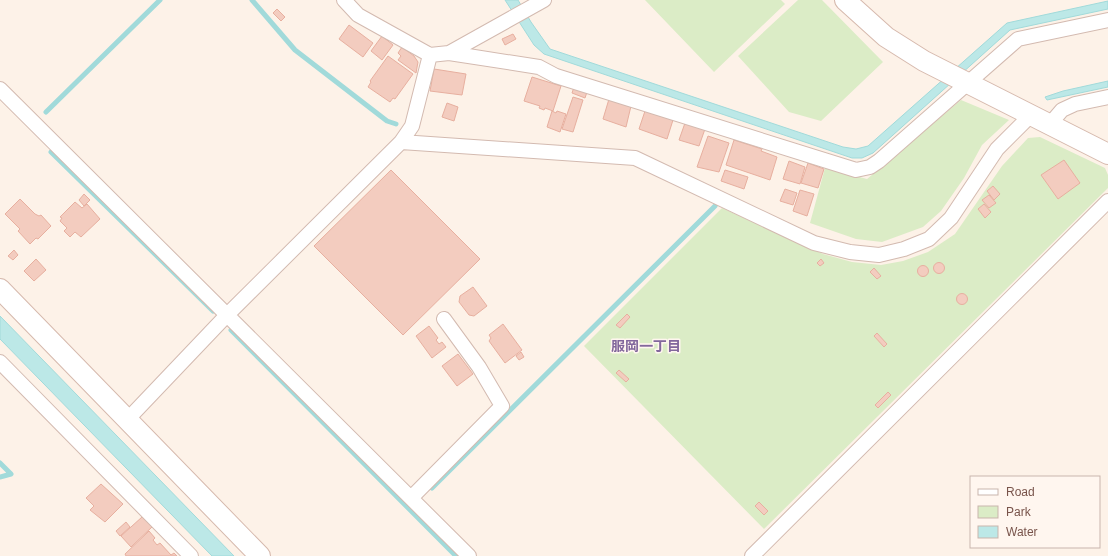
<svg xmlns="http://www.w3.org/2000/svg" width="1108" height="556" viewBox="0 0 1108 556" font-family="Arial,'Noto Sans JP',sans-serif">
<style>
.green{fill:#dbecc6}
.water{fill:#bce8e7;stroke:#a1dada}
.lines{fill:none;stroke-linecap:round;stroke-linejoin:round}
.stream{stroke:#a1dada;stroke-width:5}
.building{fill:#f3ccbf;stroke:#e7af9f}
.street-casing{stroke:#d3bab0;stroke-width:16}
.secondary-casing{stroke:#d6b9ad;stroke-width:22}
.street{stroke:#fff;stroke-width:14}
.secondary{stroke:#fff;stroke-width:20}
.labels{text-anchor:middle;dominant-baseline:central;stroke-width:3;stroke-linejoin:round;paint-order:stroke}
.neighbourhood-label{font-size:14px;font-weight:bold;fill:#82679c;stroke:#fff6ef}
</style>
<rect width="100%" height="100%" fill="#fdf2e8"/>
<path class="green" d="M645,0h136l4,4 -71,68z
M798,0h24l61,62 -62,59 -32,-9 -51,-56z
M961,100l48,20 -27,25 -18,33 -23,33 -18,16 -41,15 -26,-3 -46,-16 15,-55 42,11z
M1040,137l65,31 3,7v13l-344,341 -180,-183 138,-138 101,46 29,8 29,3 22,-4 25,-9 27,-18 47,-68 26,-28z"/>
<path class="water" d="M505,0h13l13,22 19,27 293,98 13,2 12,-3 139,-123 101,-22v8l-98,21 -137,123 -11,5h-10l-308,-104 -10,-9z
M1108,81v6l-61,13 -2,-3 18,-6z
M0,316l234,240h-22l-212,-217z"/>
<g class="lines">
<path class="stream" d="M252,0l43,50 92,71 9,3
M46,112l114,-112
M51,152l162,159
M231,330l225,226
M0,463l11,11 -11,3
M432,488l283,-282"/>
</g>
<path class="building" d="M277,9l8,8 -4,4 -8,-8z
M349,25l24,18 -10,14 -24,-18z
M513,34l3,5 -11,6 -3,-6z
M382,36l11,9 -11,15 -11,-9z
M402,47l12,9 4,6 -2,11 -18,-13 3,-4 -3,-3z
M388,56l25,18 -18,25 -2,-1 -3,4 -22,-15 3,-5 -1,-1z
M434,69l32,5 -4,21 -32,-4z
M532,77l29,9 -8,25 -8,-3 -1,2 -5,-2 1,-2 -16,-5z
M574,87l13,5 -2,6 -13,-5z
M573,97l10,3 -10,32 -11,-3z
M609,99l22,7 -5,21 -23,-8z
M447,103l11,4 -4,14 -12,-4z
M552,111l4,2 1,-2 9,3 -6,18 -13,-5z
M645,111l28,9 -6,19 -28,-10z
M685,123l20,6 -6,17 -20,-6z
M708,136l21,7 -10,29 -22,-5z
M734,140l28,9 -1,2 16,6 -7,23 -44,-15z
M1064,160l16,23 -22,16 -17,-24z
M789,161l16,6 -5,17 -17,-5z
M808,163l16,6 -6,19 -17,-5z
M391,170l89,89 -77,76 -89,-89z
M725,170l23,7 -4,12 -23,-8z
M993,186l7,8 -6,6 -7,-9z
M785,189l12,4 -4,12 -13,-4z
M800,190l14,4 -7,22 -14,-5z
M84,194l6,6 -6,6 -5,-6z
M989,195l7,8 -7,5 -7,-8z
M20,199l15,15 4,2 2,-1 10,11 -13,13 -2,-1 -6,6 -12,-13 2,-2 -15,-15z
M75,202l7,6 5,-4 13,15 -19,18 -6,-5 -5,5 -6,-6 3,-3 -7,-7 2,-3 -2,-1z
M984,204l7,8 -6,6 -7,-9z
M14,250l4,5 -5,5 -5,-4z
M36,259l10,11 -12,11 -10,-10z
M821,259l3,4 -4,3 -3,-3z
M933.5 268a5.5 5.5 0 1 1 11 0a5.5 5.5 0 1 1-11 0Z
M917.5 271a5.5 5.5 0 1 1 11 0a5.5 5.5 0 1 1-11 0Z
M874,268l7,8 -4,3 -7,-7z
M473,287l14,19 -13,10 -5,-1 -10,-13 1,-6z
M956.5 299a5.5 5.5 0 1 1 11 0a5.5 5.5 0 1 1-11 0Z
M627,314l3,3 -10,11 -4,-3z
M503,324l19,26 -17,13 -16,-22 2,-3 -2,-3z
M429,326l9,12 -2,2 3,4 3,-2 4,5 -14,11 -16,-22z
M877,333l10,11 -3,3 -10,-11z
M521,352l3,5 -5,3 -3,-4z
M458,354l15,20 -16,12 -15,-20z
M619,370l10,9 -3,3 -10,-9z
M888,392l3,3 -13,13 -3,-3z
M101,484l22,20 -18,18 -15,-12 4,-4 -8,-8z
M759,502l9,9 -4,4 -9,-9z
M142,517l10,10 -21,20 -10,-11z
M126,522l4,5 -10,9 -4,-5z
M149,531l6,7 -2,2 4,5 3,-2 11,12 3,-2 3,3h-51l-1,-2z"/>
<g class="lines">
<defs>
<path id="street" d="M344,0l14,15 72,40 19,-2 95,-53
M449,53l90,14 17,9 300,94 14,-3 9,-6 139,-122 90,-19
M0,89l469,467
M1050,124l12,-14 13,-6 33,-7
M401,142l234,16 179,85 36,9 29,3 25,-6 25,-10 22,-21 46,-69 34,-34
M0,362l191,194
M127,420l99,-104 175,-174 11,-16 18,-71
M411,498l91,-92 -23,-39 -35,-48
M752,556l356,-355"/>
<path id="secondary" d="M845,0l41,37 38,24 184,93
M0,289l260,267"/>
</defs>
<use href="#street" class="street-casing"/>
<use href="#secondary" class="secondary-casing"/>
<use href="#street" class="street"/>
<use href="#secondary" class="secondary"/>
</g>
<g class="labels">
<g class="neighbourhood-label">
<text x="646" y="346">服岡一丁目</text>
</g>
</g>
<rect x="970" y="476" width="130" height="72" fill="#fff6ef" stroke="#c9b5ad"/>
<rect x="978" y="489" width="20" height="6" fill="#ffffff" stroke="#c9b5ad"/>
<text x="1006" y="496" font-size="12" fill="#79544b">Road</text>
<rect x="978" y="506" width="20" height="12" fill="#dbecc6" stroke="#c9b5ad"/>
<text x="1006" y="516" font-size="12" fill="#79544b">Park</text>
<rect x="978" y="526" width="20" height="12" fill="#bce8e7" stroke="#c9b5ad"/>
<text x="1006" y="536" font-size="12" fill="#79544b">Water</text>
</svg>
